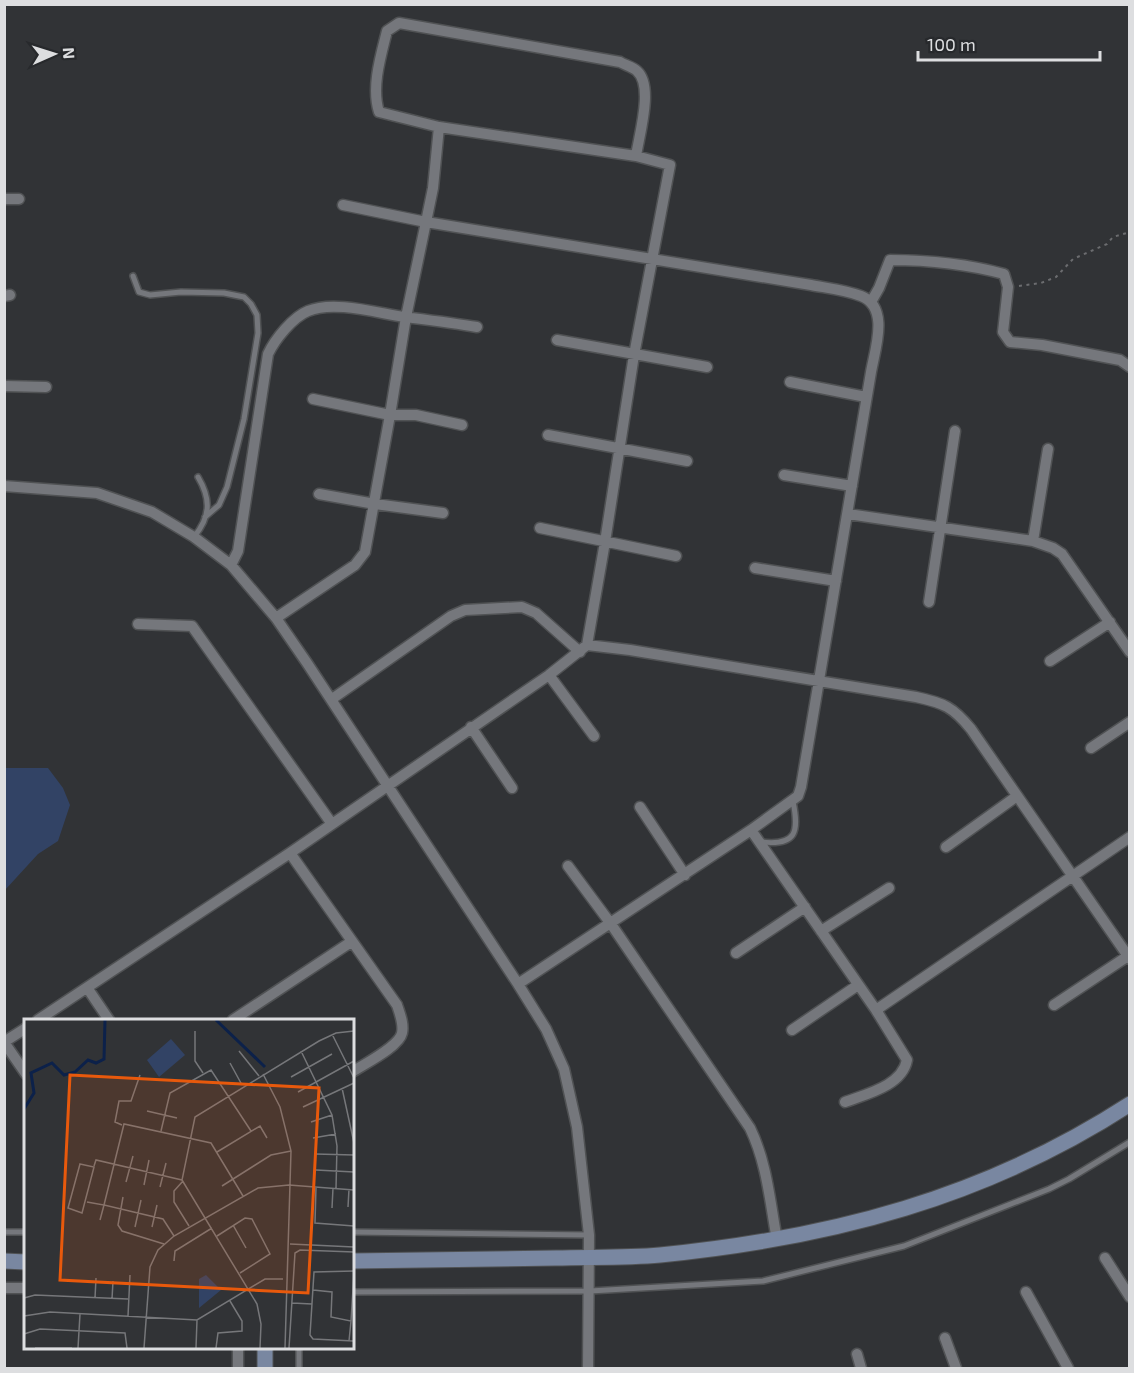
<svg xmlns="http://www.w3.org/2000/svg" width="1134" height="1373" viewBox="0 0 1134 1373" font-family="'Exo 2',sans-serif">
<style>
.green{fill:#324365}
.lines{fill:none;stroke-linecap:round;stroke-linejoin:round}
.lane-casing{stroke:#505254;stroke-width:8}
.street-casing{stroke:#505254;stroke-width:13}
.secondary-casing{stroke:#505254;stroke-width:17}
.path{stroke:#6b6c6f;stroke-width:2;stroke-dasharray:3 4.5;stroke-linecap:butt}
.lane{stroke:#75777c;stroke-width:5}
.street{stroke:#75777c;stroke-width:10}
.secondary{stroke:#7987a1;stroke-width:15}
.inset-river{fill:none;stroke:#0c214a;stroke-width:3}
.inset-road{fill:none;stroke:#76777a;stroke-width:1.5}
.view{fill:#e8590c;fill-opacity:0.15;stroke:#e8590c;stroke-width:3}
.inset-edge{fill:none;stroke:#dddee0;stroke-width:3}
</style>
<rect width="100%" height="100%" fill="#313336"/>
<path class="green" d="M5,768h43l15,20 7,17 -12,36 -20,13 -33,36z"/>
<g class="lines">
<defs>
<path id="lane" d="M133,276l6,16 11,3 31,-3 43,1 20,4 7,7 6,11 1,18 -14,86 -17,68 -8,18 -14,12
M194,537c17,-21 17,-38 4,-60
M761,842c36,4 38,-10 32,-41
M4,1232h22
M352,1232l237,3
M352,1292l238,-1 173,-10 141,-35 145,-57 20,-10 61,-37
M299,1348v20"/>
<path id="street" d="M399,23l221,39c5,3 13,5 17,9 17,15 2,64 -1,85l-197,-29 -60,-15c-8,-25 2,-57 8,-81z
M4,199h15
M343,205l83,17 7,-34 6,-61
M4,296l6,-1
M871,302l8,-14 11,-28c37,0 77,4 114,14l4,13 -5,45 7,10 32,3 78,15 10,7
M557,340l150,27
M790,382l76,15
M4,386l42,1
M313,399l77,16h26l46,10
M548,435l139,26
M784,475l68,11
M4,486l93,7 55,19 42,25 37,28 45,53 31,45 211,321 28,45 18,40 13,58 12,108 -1,133
M319,494l56,10 68,9
M848,514l185,27 20,7 9,6 68,98
M540,528l136,28
M1033,541l15,-92
M231,565l7,-14 30,-197c7,-15 25,-37 40,-43 26,-11 69,2 96,6 24,3 49,6 73,10
M755,568l81,13
M929,602l26,-171
M276,618l79,-53 10,-13 25,-137 16,-98 20,-95 385,63c16,3 35,5 50,11 29,11 14,53 10,76l-70,415 -3,9 -47,34 -233,154
M138,624l54,2 140,198
M587,645l18,-103 29,-187 36,-190 -34,-9
M1050,661l60,-39
M549,675l45,61
M332,699l119,-83 14,-6 57,-3 14,6 44,39
M471,727l41,61
M1091,748l39,-26
M640,807l45,68
M751,830l125,180 31,50c-5,26 -41,34 -62,42
M946,847l71,-51
M290,853l107,152c3,9 7,19 5,28 -3,14 -38,31 -50,39
M568,866l43,58 139,204c17,35 20,74 27,112
M821,931l68,-43
M736,953l69,-46
M88,989l21,31
M1054,1005l74,-49
M876,1010l254,-173
M38,1020l252,-167 259,-178 38,-30 43,5 286,47c28,6 37,10 55,32l159,230
M233,1020l118,-78
M792,1030l66,-45
M4,1042l22,32
M4,1042l22,-14
M1105,1258l25,39
M4,1288h22
M1026,1292l42,76
M945,1338l11,30
M238,1348v20
M857,1354l4,14"/>
<path id="secondary" d="M4,1261l22,1
M352,1261c68,-1 136,-2 204,-3 35,-1 70,0 104,-3 171,-17 325,-57 470,-151
M265,1368v-20"/>
</defs>
<use href="#lane" class="lane-casing"/>
<use href="#street" class="street-casing"/>
<use href="#secondary" class="secondary-casing"/>
<path class="path" d="M1019,286l22,-3 15,-6 17,-18 34,-15 6,-7 17,-5"/>
<use href="#lane" class="lane"/>
<use href="#street" class="street"/>
<use href="#secondary" class="secondary"/>
</g>
<g transform="translate(24 1019)">
<rect width="330" height="330" fill="#313336"/>
<path d="M147,20l14,16 -26,22 -12,-17zM182,256l15,15 -22,18v-29z" fill="#324365"/>
<path class="inset-river" d="M192,1l49,47M0,90l10,-16 -3,-20 21,-10 12,12 11,-3 13,-12 8,3 8,-4 1,-39"/>
<path class="inset-road" d="M171,12v30l8,12M308,15l22,44M215,32l20,25M277,32l31,64 5,31 -1,43M206,44l12,22M239,55l17,33 11,44 -6,197M267,58l41,-23M318,69l12,55M274,73l56,-31M279,88l51,-24M123,92l30,7M287,103l21,-7M98,106l-7,-3 4,-21h12l9,-26M137,112l9,-38 41,-23 40,61M289,119l23,-4M193,133l43,-26 7,12M291,135l39,1M56,145l14,3 -12,46 -14,-5zM70,147l2,-6 86,20M292,151l38,2M159,162l-9,10v11l15,24M102,163l7,-26M120,166l5,-25M198,167l49,-31 20,-4M136,168l6,-24M292,168l-1,36 39,3M99,178l-5,28 4,6 42,13M63,183l17,3 -4,15M324,188l1,-18M308,189l1,-20M209,206l13,23M111,208l6,-27M128,208l5,-22M150,217l-11,-17 -59,-14 20,-81 87,19 32,53M193,217l28,-18 7,1 18,35 -30,19M266,225l64,3M150,242l1,-10 37,-23M330,252l-40,1 -4,63 3,4 41,2M289,271l19,2 -1,25 20,4 -2,20M0,279l11,-3 93,4M71,279l1,-20M88,280l1,-18M268,284l20,1M0,297l26,-4 147,8 68,-41h18M104,297l2,-41M327,302l3,-48M0,315l16,-5 85,4 2,15M11,329h37M54,329l2,-34M120,329l6,-81 8,-17 16,-14 84,-48 31,-3 65,5M172,329l1,-28M192,329l2,-15 24,-2v-10l-12,-20M236,329l1,-24 -4,-20 -75,-124 13,-63 124,-76 17,-8 18,-2M265,329l6,-95 5,-3 54,2"/>
<path class="view" d="M46,56l249,13 -11,205 -248,-13z"/>
<rect width="330" height="330" class="inset-edge"/>
</g>
<rect width="1134" height="1373" fill="none" stroke="#dddee0" stroke-width="12"/>
<g transform="translate(54 54) rotate(87)" stroke="#27292c" stroke-width="4.5" paint-order="stroke">
<path d="M0-4.5L10 22L0 15L-10 22Z" fill="#dddee0"/>
<text y="-9" font-size="16" font-weight="bold" text-anchor="middle" fill="#dddee0">N</text>
</g>
<path d="M918 51v9h182v-9" fill="none" stroke="#dddee0" stroke-width="3"/>
<text x="927" y="51" font-size="18" fill="#dddee0" stroke="#27292c" stroke-width="4.5" paint-order="stroke">100 m</text>
</svg>
